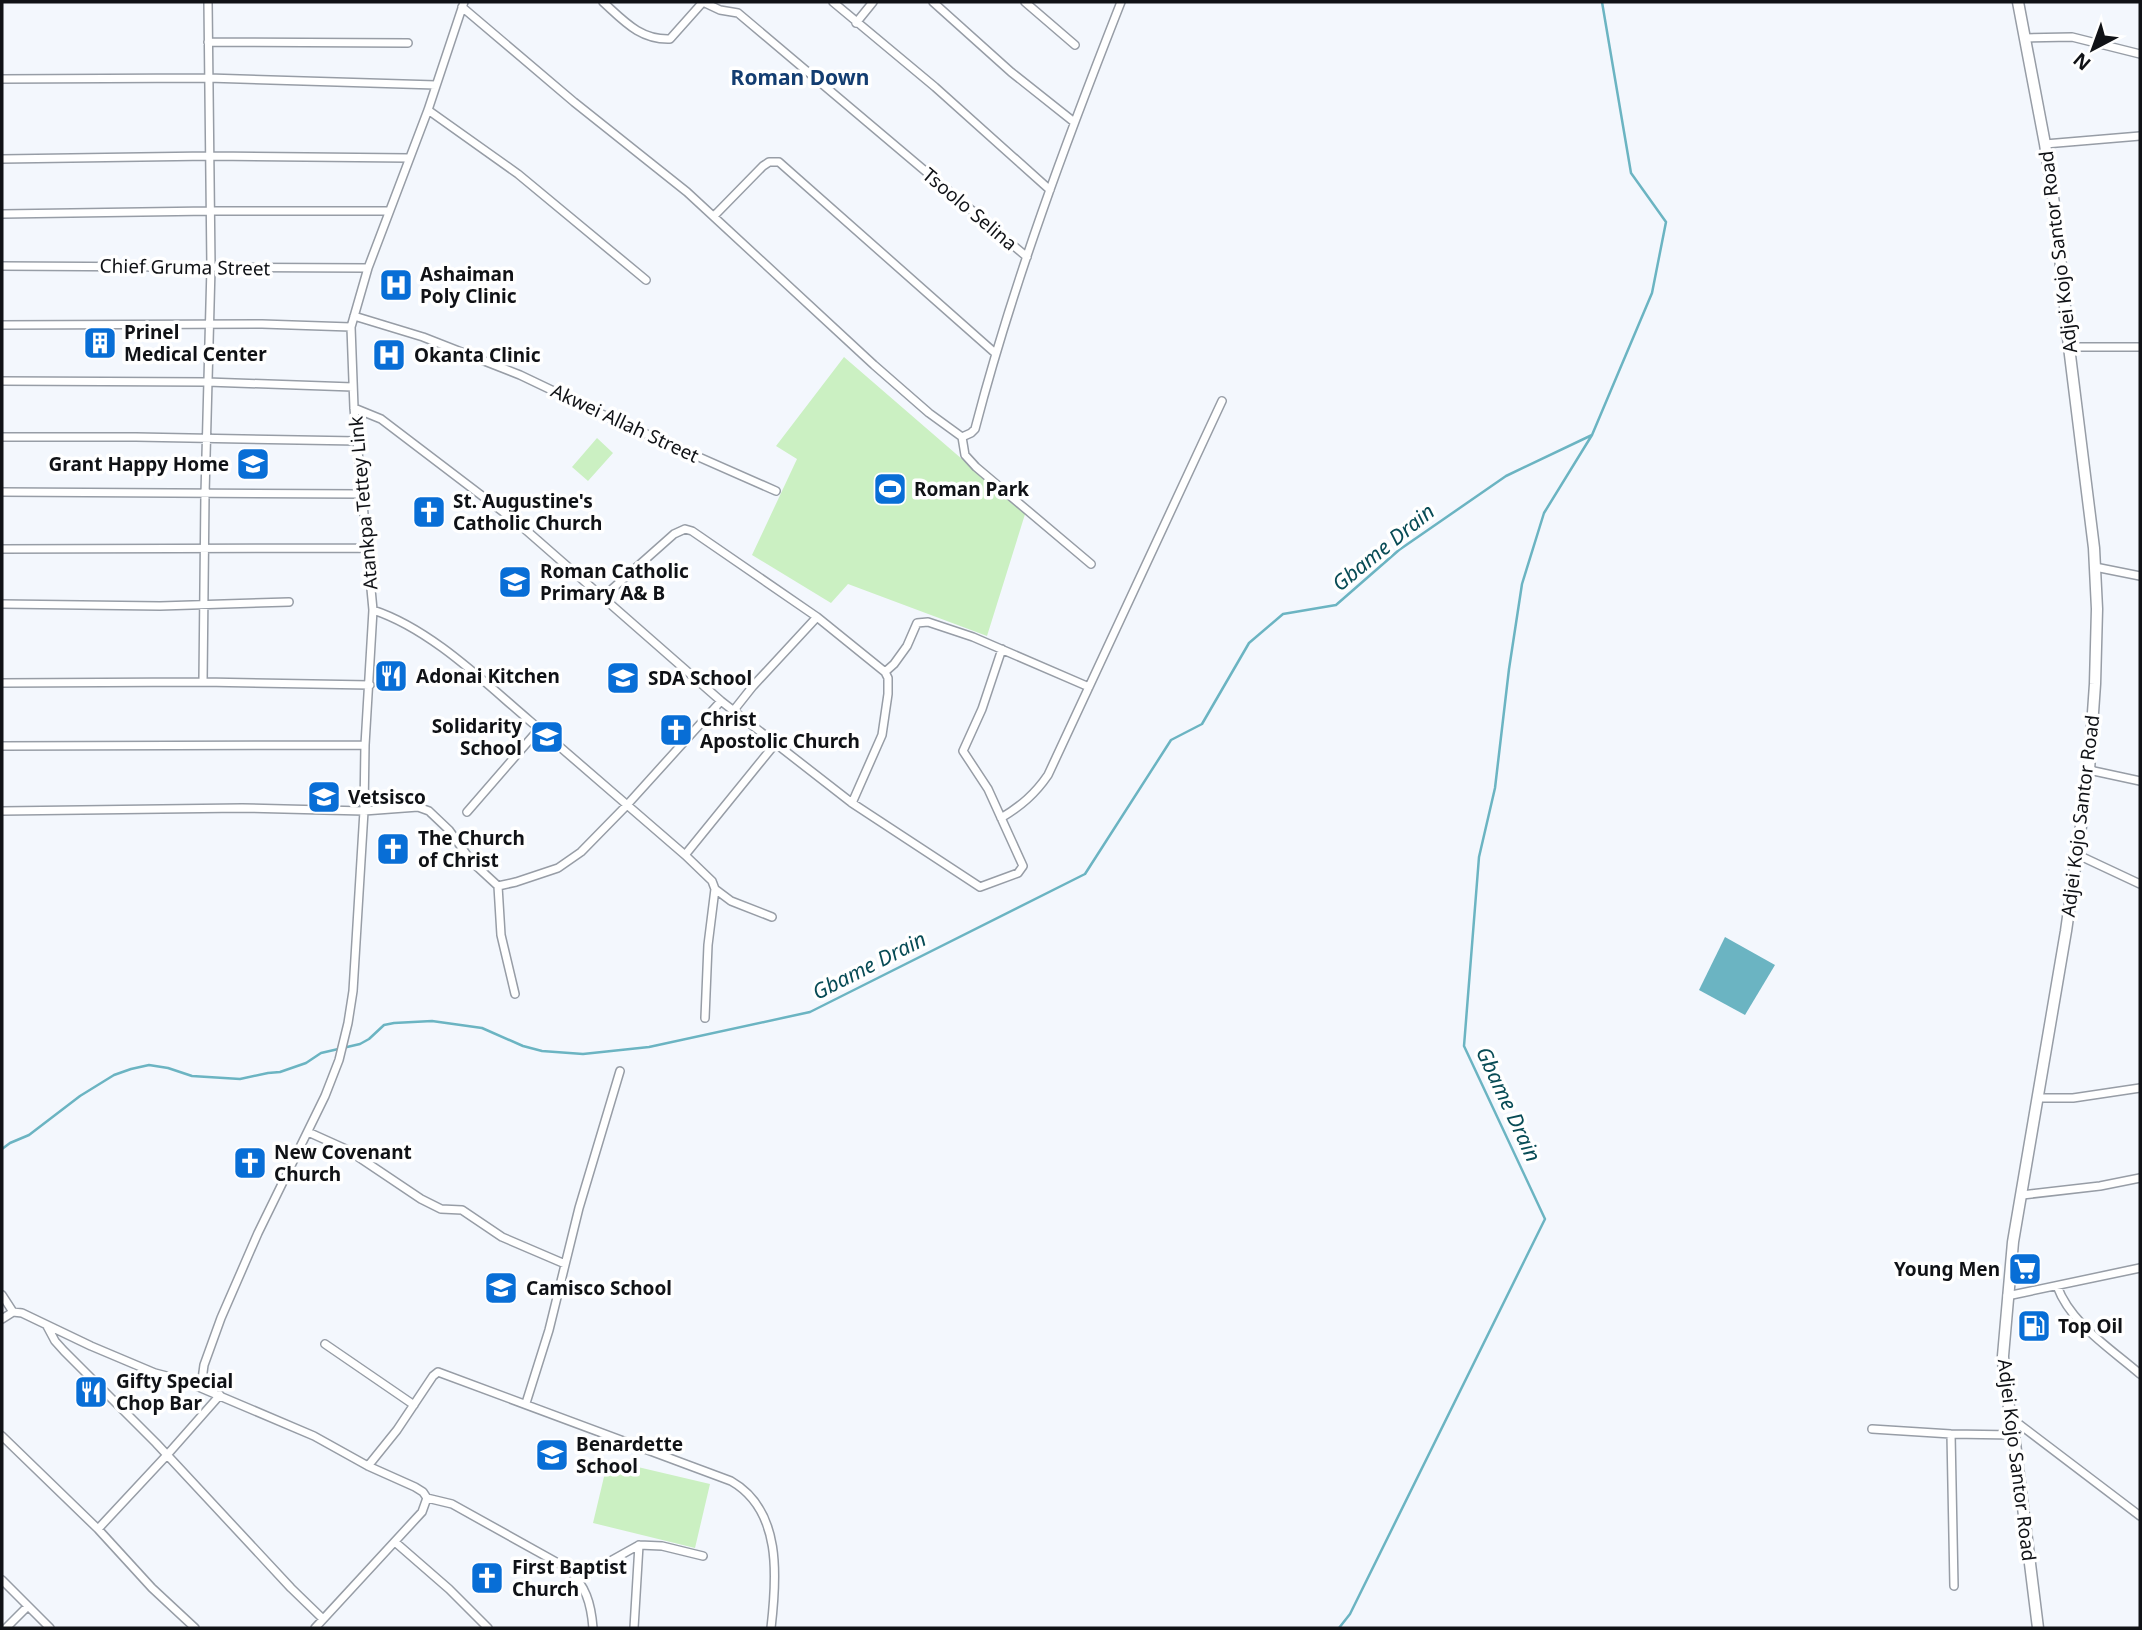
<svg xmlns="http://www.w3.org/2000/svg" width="2142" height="1630" viewBox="0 0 2142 1630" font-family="'Noto Sans',sans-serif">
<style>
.green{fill:#cbf0c2}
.water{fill:#6bb4c2}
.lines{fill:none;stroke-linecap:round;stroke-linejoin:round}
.stream{stroke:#6bb4c2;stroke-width:2.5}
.street-casing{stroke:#979da6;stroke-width:10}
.secondary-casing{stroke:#979da6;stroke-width:13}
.street{stroke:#fff;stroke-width:7}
.secondary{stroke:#fff;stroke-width:10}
.labels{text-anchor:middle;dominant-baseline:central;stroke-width:7;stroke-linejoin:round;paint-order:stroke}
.street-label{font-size:19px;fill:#101216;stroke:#fff}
.poi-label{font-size:19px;font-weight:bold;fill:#101216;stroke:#fff;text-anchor:start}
.neighbourhood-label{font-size:21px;font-weight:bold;fill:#133d71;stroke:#fff}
.water-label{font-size:21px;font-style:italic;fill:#074b55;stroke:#fff}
</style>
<rect width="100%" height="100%" fill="#f3f7fd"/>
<path class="green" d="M844,357l126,109 56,45 -39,125 -139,-52 -17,19 -79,-48 45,-96 -21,-13z
M597,438l16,15 -25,28 -16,-14z
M608,1460l102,24 -15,64 -102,-25z"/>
<path class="water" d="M1725,937l50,28 -30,50 -46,-25z"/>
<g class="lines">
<path class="stream" d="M2,1149l8,-6 19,-8 51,-39 34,-21 17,-6 18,-4 19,3 24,8 48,3 28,-6 12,-1 26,-9 15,-10 39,-9 9,-5 15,-14 10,-2 38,-2 50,7 41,18 19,5 41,3 66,-7 161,-35 275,-138 86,-134 31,-16 47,-81 34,-29 53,-9 63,-55 107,-74 86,-41
M1339,1628l11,-14 195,-395 -81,-173 15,-189 16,-69 14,-119 13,-85 22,-71 48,-78 60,-142 14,-71 -35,-49 -29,-171"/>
<defs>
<path id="street" d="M603,2c21,19 37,38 67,37l33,-37 17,8 18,3 289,244
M833,2l102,85 115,103
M933,2l78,70 63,50
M1025,2l50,43
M462,7l112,95 113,90 187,173 55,48 33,24 9,-4 4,-4c38,-146 91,-287 146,-427
M856,23l17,-21
M2025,38l47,-1 68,17
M208,42l200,1
M2,79l206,-1 228,7
M428,110l90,64 128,106
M2045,144l95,-8
M2,159l208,-3 199,2
M2,214l209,-3h178
M714,216l49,-50 6,-4h10l216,191
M2,266l366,2
M354,316l69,21 97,38 88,42 168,74
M2,325l260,-1 89,3
M2069,347h71
M2,381l205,1 146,5
M354,408l27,11 138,105 202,177 131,102 128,84 38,-14 5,-7 -35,-77 -25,-38 19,-42 20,-60
M2,437h134l222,4
M962,437l3,18 11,12 115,97
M2,492l361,2
M2,549l365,-1
M2095,567l45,9
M603,597l71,-63 11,-5 7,2 125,86 68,55 3,6v16l-6,41 -30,68
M2,604l158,2 129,-4
M373,610c58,19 111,72 157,111 52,45 103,89 155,134l27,26 3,8 -7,56 -3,73
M885,672l9,-8 13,-18 10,-23 11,-1 45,15 116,50
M203,682l2,-188 6,-227 -3,-265
M2,683l201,-1 167,3
M734,710l19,-24 64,-69
M2,746l363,-1
M2089,770l51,11
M2,811l240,-3 122,3 54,-4 11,4 20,19 23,32 26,24 18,-4 42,-14 23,-16 46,-47 94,-104
M467,812l72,-83
M1001,818c20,-12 34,-24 47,-43l174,-374
M2076,854l64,30
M685,855l90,-111
M498,886l3,49 14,59
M715,889l16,12 41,16
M2038,1098h35l67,-10
M308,1132l40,18 73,49 20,10 21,1 40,27 63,27
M2022,1195l78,-9 40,-8
M2057,1286c14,38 53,62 83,88
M2,1295l11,17
M2007,1296l133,-28
M2,1319l11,-7 9,1 69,33 64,27 27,7 132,56 54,30 47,21 8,5 4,6 25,6 115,64c19,18 24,35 26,60
M47,1326l8,15 9,10 92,92 135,145 32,31
M325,1344l89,61
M201,1387l3,-22 17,-47 37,-85 67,-137 14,-36 9,-37 5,-32 11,-180 1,-66 8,-135 -19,-202 -3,-81 17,-59 60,-158 36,-108
M526,1403l23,-73 30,-122 41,-137
M2011,1418l129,98
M1872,1429l79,5 63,1
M1951,1434l3,152
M2,1436l96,93 54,59 43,40
M368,1466l29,-36 36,-54 5,-4 293,109c51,29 46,96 40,147
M98,1529l69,-74 53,-60
M395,1542l54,47 39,39
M578,1579l61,-34 23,1 41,10
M2,1580l48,48
M6,1628l22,-22
M315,1628l107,-116 5,-14
M634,1628l5,-83"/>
<path id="secondary" d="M2018,2l27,142 11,73 13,130 25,201 3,61 -2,75 -6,86 -23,161 -53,311 -10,114 1,23 10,56 24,193"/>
</defs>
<use href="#street" class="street-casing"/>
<use href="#secondary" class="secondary-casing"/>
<use href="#street" class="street"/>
<use href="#secondary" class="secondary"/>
</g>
<defs>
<symbol id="hospital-square" viewBox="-11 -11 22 22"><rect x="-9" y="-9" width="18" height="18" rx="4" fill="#086ed6" stroke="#fff"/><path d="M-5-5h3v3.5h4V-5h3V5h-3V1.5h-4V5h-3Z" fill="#fff"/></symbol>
<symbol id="building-square" viewBox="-11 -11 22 22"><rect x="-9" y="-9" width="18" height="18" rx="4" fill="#086ed6" stroke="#fff"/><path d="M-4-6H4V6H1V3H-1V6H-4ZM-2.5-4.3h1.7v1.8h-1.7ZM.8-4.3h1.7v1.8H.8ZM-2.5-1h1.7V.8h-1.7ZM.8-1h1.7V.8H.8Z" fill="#fff"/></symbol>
<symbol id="school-square" viewBox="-11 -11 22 22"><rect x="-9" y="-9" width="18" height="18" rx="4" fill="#086ed6" stroke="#fff"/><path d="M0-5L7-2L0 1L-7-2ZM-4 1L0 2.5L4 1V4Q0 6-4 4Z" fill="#fff"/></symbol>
<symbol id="stadium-square" viewBox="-11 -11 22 22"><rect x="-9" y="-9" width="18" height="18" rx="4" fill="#086ed6" stroke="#fff"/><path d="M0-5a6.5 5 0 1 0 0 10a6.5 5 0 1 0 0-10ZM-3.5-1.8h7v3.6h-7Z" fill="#fff"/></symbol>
<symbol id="church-square" viewBox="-11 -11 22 22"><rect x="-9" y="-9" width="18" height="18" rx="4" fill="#086ed6" stroke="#fff"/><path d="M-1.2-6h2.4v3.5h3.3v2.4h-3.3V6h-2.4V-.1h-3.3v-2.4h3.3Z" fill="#fff"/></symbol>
<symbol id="restaurant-square" viewBox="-11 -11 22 22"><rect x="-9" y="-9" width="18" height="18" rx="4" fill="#086ed6" stroke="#fff"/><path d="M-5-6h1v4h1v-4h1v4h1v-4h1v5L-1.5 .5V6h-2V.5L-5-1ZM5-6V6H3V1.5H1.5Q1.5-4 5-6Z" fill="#fff"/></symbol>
<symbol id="supermarket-square" viewBox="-11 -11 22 22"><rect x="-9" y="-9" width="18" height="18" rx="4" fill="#086ed6" stroke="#fff"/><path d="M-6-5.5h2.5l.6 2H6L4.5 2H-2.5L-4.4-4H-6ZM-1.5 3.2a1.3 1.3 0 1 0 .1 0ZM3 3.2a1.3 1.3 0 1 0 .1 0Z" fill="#fff"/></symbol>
<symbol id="fuel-square" viewBox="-11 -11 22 22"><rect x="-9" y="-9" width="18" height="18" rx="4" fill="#086ed6" stroke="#fff"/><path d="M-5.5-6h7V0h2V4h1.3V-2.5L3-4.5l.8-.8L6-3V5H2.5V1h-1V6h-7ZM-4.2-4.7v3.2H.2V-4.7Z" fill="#fff"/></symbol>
</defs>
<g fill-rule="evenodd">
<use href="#hospital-square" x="377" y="266" width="38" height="38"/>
<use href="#building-square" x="81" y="324" width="38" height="38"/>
<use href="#hospital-square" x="370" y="336" width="38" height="38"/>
<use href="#school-square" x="234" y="445" width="38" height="38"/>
<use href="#stadium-square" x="871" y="470" width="38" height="38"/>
<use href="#church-square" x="410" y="493" width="38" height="38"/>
<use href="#school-square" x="496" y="563" width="38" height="38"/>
<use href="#restaurant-square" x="372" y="657" width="38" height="38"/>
<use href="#school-square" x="604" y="659" width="38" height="38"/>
<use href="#church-square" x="657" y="711" width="38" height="38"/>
<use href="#school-square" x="528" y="718" width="38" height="38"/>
<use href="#school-square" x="305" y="778" width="38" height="38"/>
<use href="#church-square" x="374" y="830" width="38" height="38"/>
<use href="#church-square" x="231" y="1144" width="38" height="38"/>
<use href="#supermarket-square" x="2006" y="1250" width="38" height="38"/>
<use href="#school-square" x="482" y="1269" width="38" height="38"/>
<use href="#fuel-square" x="2015" y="1307" width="38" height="38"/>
<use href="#restaurant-square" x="72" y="1373" width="38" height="38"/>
<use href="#school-square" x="533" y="1436" width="38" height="38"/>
<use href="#church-square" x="468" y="1559" width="38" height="38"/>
</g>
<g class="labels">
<g class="street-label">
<text transform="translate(970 209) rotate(40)">Tsoolo Selina</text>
<text transform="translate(2058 252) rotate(-97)">Adjei Kojo Santor Road</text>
<text transform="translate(185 267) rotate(1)">Chief Gruma Street</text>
<text transform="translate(625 423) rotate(25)">Akwei Allah Street</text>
<text transform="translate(363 503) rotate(-95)">Atankpa Tettey Link</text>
<text transform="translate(2080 816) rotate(-83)">Adjei Kojo Santor Road</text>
<text transform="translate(2017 1460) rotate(83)">Adjei Kojo Santor Road</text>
</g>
<g class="poi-label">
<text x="420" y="274">Ashaiman<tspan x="420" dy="22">Poly Clinic</tspan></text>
<text x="124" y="332">Prinel<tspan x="124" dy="22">Medical Center</tspan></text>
<text x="414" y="355">Okanta Clinic</text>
<text x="229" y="464" text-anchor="end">Grant Happy Home</text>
<text x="914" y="489">Roman Park</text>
<text x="453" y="501">St. Augustine's<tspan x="453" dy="22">Catholic Church</tspan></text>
<text x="540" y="571">Roman Catholic<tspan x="540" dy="22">Primary A&amp; B</tspan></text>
<text x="416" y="676">Adonai Kitchen</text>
<text x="648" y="678">SDA School</text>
<text x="700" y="719">Christ<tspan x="700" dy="22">Apostolic Church</tspan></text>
<text x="522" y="726" text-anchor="end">Solidarity<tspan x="522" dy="22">School</tspan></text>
<text x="348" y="797">Vetsisco</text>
<text x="418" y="838">The Church<tspan x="418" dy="22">of Christ</tspan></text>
<text x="274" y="1152">New Covenant<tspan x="274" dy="22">Church</tspan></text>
<text x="2000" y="1269" text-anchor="end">Young Men</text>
<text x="526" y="1288">Camisco School</text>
<text x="2058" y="1326">Top Oil</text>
<text x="116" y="1381">Gifty Special<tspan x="116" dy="22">Chop Bar</tspan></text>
<text x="576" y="1444">Benardette<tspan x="576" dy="22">School</tspan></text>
<text x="512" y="1567">First Baptist<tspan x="512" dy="22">Church</tspan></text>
</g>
<g class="neighbourhood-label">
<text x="800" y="77">Roman Down</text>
</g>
<g class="water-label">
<text transform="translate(1383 547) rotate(-39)">Gbame Drain</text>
<text transform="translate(869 965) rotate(-27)">Gbame Drain</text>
<text transform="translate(1509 1104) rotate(65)">Gbame Drain</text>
</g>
</g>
<rect width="2142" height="1630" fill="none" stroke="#101216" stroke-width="7"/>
<g transform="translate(2093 49) rotate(221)" stroke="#ffffff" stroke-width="5" paint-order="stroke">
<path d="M0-5L12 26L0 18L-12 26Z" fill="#101216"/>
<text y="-10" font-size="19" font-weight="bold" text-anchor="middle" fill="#101216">N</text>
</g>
</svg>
